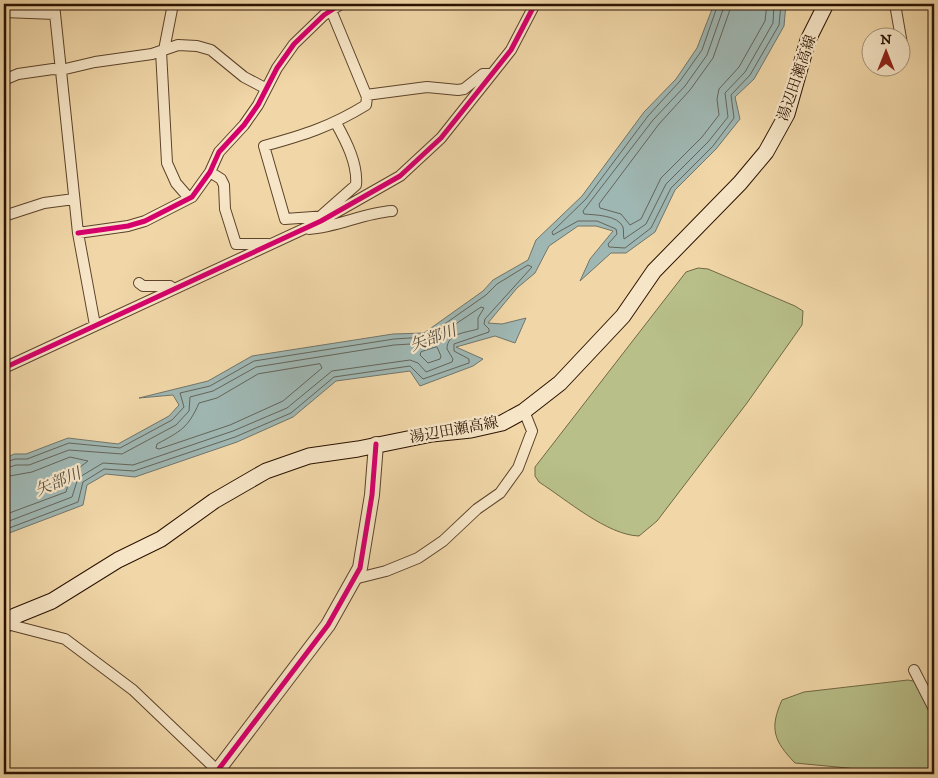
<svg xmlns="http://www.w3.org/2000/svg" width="938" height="778" viewBox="0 0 938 778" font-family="'IM FELL DW Pica','Noto Serif JP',serif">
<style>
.green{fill:#b8bf89;stroke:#716844}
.water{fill:#9fb7b3;stroke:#70756b}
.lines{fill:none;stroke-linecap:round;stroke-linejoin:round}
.shore{stroke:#64645a;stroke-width:1}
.minor-casing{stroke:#5c432a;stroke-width:12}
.tertiary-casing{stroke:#5c432a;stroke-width:16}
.secondary-casing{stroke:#2a1200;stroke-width:17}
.minor{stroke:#f6e5c6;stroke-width:10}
.tertiary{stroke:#f6e5c6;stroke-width:14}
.secondary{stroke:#f6e5c6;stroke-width:15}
.cycleway-casing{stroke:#f6e5c6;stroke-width:8}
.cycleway{stroke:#d6006c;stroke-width:5}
.labels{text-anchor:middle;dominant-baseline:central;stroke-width:4.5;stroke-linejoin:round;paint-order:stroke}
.street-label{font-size:15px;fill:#2a1200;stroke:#f6e5c6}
.water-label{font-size:16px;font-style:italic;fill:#534c3f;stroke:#f6e5c6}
</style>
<rect width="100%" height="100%" fill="#f1d7a8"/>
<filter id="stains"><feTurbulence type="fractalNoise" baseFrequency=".004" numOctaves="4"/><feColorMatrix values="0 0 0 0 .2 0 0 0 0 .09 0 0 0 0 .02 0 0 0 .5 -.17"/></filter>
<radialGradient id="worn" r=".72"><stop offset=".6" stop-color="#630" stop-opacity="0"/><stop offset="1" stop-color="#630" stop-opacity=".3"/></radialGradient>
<path class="green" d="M698,268l10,1 87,37 8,5 -1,14 -55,78 -90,118 -18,15c-32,-1 -72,-36 -100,-54l-4,-6v-9l151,-195z
M908,680l10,2 15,11 1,81h-69l-7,-5 -63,-6c-21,-22 -26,-34 -13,-63l22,-8z"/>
<path class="water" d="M714,4h72l-2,22 -30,53 -19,18 5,22 -24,30 -41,41 -20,42 -29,21h-15l-31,28 10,-22 23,-28 -17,-5h-18l-29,20 -14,27 -18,15 -29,35 14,1 24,-6 -11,25 -20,-7 -39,11 27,12 -10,7 -53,20 -10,-15 -74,10 -43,36 -56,25 -102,35 -29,-3 -19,11 -4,20 -79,30v-76l10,-5h12l42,-16 50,6 51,-28 10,-11 -6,-10 -34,3 69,-17 44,-25 141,-22 31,-1 59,-42 10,-11 35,-20 8,-20 46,-44 62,-84 32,-33 21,-31z"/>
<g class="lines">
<path class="shore" d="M718,4l-16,46 -22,31 -32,35 -62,83 -34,33 1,3 25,-14h19l19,8 1,5 -9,10 1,3 16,1 26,-20 20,-40 42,-42 21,-28 -3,-23 19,-20 29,-50 2,-21
M725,4l-18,51 -22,31 -32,34 -70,91 1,3c11,1 34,1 39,13 1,4 0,8 1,12l22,-15 20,-40 42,-42 20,-25 -3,-24 20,-21 28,-49 1,-19
M732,4l-19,54 -23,32 -31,34 -60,80 1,4 21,6 9,11 11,-6 20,-41 41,-41 17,-22 -2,-16 2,-10 20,-22 26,-46 2,-17
M437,347l4,9 -1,3 -12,4 -8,-8 1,-3z
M320,364l2,4 -39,33 -53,24 -71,24 -3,-1 1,-4c24,-13 31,-16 42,-41l18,-5 41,-24z
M4,463l11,-4h12l42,-16 51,5 52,-28 12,-13 -4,-14 30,-7 44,-25 140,-22 32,-2 60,-42 11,-11 31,-19 4,2 -47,52 -1,5 5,5v3l-35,12v7l15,8v4l-46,16 -13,-13 -76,11 -43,36 -56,24 -101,34 -30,-2 -21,13 -5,20 -74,28
M4,469l12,-4h13l40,-15 53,4 54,-29 13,-14 1,-14 23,-6 43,-24 138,-22 33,-2 54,-36 3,1 -6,10v11c-13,4 -31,4 -31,20l6,10 -1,3 -26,10 -8,-9 -8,-3 -78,11 -45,37 -54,23 -100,34 -30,-2 -25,15 -6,19 -68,26
M4,477l28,-5 38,-15 18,4 -17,13 -5,18 -62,23"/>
<defs>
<path id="minor" d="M54,4l24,229 17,92
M895,4l7,40
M4,12l51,2
M164,50l9,-46
M161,51l6,112 9,20 13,15
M4,80l14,-6 35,-5 8,1 34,-8 57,-8 26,-9 19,1 14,4 33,27 21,11
M366,95l61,-8 31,3 6,-1 19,-15h9
M210,172l11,7 3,6 1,24 11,35h32
M322,215l34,-30c2,-21 -10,-44 -20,-62
M4,216l40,-13 30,-4
M327,216l-42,3 -21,-73c40,-11 66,-19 102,-41l1,-8 -36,-87
M309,229c29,-2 54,-16 83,-18
M78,233l50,-7 17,-5 47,-24 18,-25 9,-20 25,-27 14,-20 19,-37 17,-24 30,-29 17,-11
M139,283l4,3h27l4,3
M4,368l317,-147 79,-45 41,-38 70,-88 24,-46
M354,579l32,-8 32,-13 25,-17 34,-32 23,-16 18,-25 14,-37 -8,-20
M7,624l58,15 68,51 88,84
M914,670l20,39"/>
<path id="tertiary" d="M215,774l113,-149 32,-57 12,-73 4,-51"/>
<path id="secondary" d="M4,626l11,-10 37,-15 66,-41 43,-21 53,-38 52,-30 43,-15 49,-7 74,-15 39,-4 31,-7 22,-12 36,-28 63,-67 31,-45 86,-88 26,-31 21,-38 21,-74 18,-36"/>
</defs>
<use href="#minor" class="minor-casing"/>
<use href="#tertiary" class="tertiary-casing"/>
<use href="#secondary" class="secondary-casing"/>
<use href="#minor" class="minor"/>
<use href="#tertiary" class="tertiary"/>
<use href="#secondary" class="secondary"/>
<defs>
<path id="cycleway" d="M78,233l50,-7 17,-5 47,-24 18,-25 9,-20 25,-27 14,-20 19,-37 17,-24 30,-29 17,-11
M4,368l317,-147 79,-45 41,-38 70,-88 24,-46
M215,774l113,-149 32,-57 12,-73 4,-51"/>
</defs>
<use href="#cycleway" class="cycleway-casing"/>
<use href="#cycleway" class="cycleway"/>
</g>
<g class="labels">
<g class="street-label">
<text transform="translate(797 78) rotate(-71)">湯辺田瀬高線</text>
<text transform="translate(454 430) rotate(-10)">湯辺田瀬高線</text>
</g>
<g class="water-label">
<text transform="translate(433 338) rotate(-20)">矢部川</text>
<text transform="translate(58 482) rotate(-23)">矢部川</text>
</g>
</g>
<rect width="938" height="778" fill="none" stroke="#f1d7a8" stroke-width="20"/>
<rect x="5" y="5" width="928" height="768" fill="none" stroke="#2a1200" stroke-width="2.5"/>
<rect x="10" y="10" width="918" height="758" fill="none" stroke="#2a1200"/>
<g transform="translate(886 52)"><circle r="24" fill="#f6e5c6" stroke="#a49177"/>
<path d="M0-4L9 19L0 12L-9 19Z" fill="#8f2418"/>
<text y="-8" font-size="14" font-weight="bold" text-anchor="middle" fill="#2a1200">N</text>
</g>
<rect width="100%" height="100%" filter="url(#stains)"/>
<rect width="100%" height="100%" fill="url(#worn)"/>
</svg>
